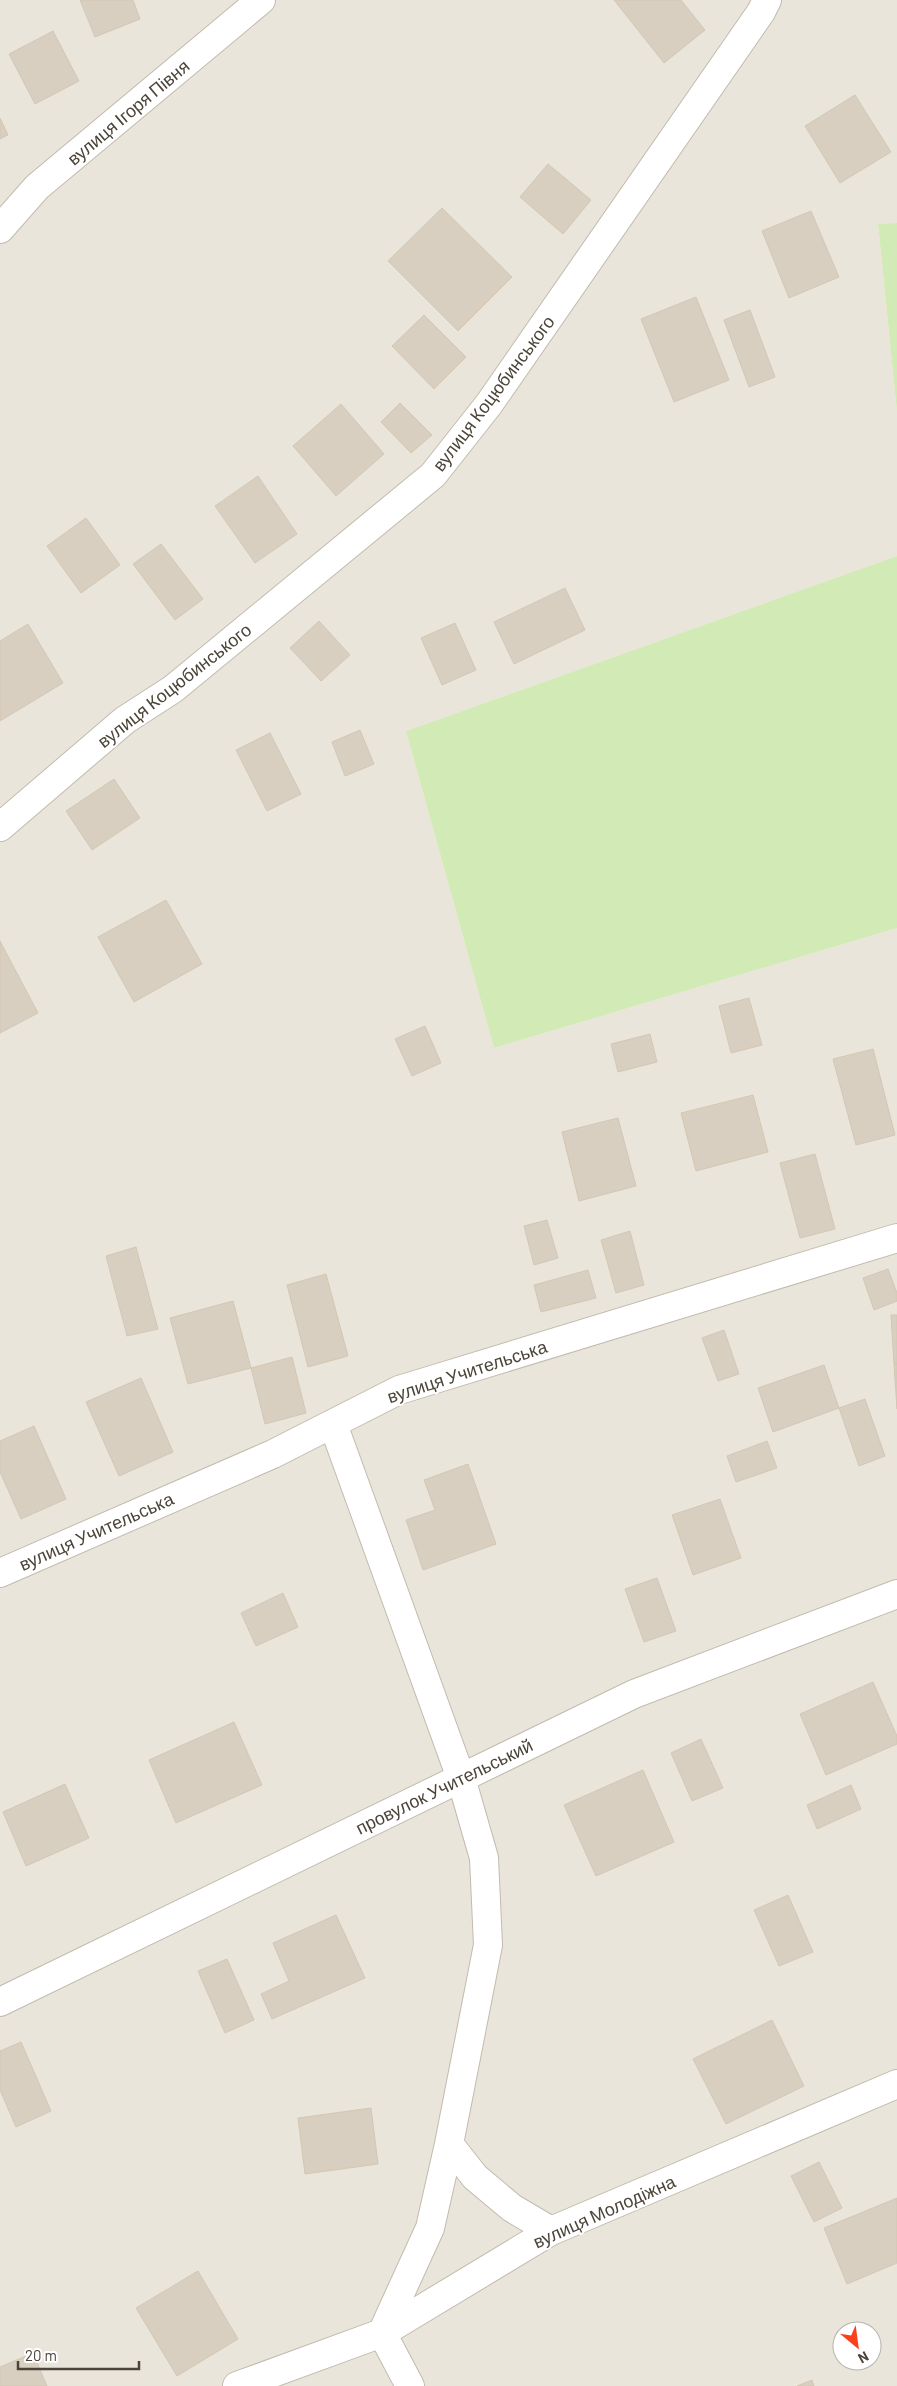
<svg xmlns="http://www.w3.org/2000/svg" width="897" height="2386" viewBox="0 0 897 2386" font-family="Barlow,sans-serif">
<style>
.residential{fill:#eae5da;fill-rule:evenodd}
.green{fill:#d2eab5}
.building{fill:#d8cfc1;stroke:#d3c7b4}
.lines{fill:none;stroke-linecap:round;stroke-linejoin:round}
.minor-casing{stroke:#c2bbae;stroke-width:30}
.minor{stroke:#fff;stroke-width:28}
.labels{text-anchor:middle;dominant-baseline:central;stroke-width:4;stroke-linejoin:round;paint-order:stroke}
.street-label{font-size:18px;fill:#4b4439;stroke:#fff}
</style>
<rect width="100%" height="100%" fill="#f6f3ec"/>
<path class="residential" d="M0,0h897v223l-19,1 19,188v144l-491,175 88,317 403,-120v1458h-897zM842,2331h30v30h-30z"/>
<path class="green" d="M897,223v189l-19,-188z
M897,556v372l-403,120 -88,-317z"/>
<path class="building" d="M80,0h53l7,19 -45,18z
M614,0h67l24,30 -41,33z
M53,31l26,50 -44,23 -26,-50z
M855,95l36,57 -51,31 -35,-57z
M0,118l8,17 -8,4z
M548,164l43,36 -28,34 -43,-37z
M442,208l70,69 -54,54 -70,-70z
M811,211l28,66 -50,21 -27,-67z
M696,297l33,83 -55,22 -33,-83z
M750,310l25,67 -26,10 -25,-67z
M424,315l42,42 -32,32 -42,-43z
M400,403l32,32 -21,18 -30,-31z
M341,404l43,50 -48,42 -43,-50z
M258,476l39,58 -42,29 -40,-57z
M86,518l34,47 -39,28 -34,-47z
M161,544l42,55 -28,21 -42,-56z
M565,588l20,42 -71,34 -20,-42z
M319,621l31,34 -29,26 -31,-33z
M455,623l21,47 -34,15 -21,-47z
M28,624l35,59 -63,38v-80z
M360,730l14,34 -29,12 -13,-34z
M270,733l31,61 -34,17 -31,-61z
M114,779l26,39 -48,32 -26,-39z
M166,900l36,64 -68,38 -36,-65z
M0,941l38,72 -38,20z
M749,998l13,47 -31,8 -12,-47z
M425,1026l16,37 -29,13 -17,-37z
M650,1034l7,28 -39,10 -7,-28z
M873,1049l22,86 -39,10 -23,-86z
M753,1095l15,57 -72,19 -15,-58z
M618,1118l18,68 -57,15 -17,-69z
M815,1154l20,75 -35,9 -20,-75z
M547,1220l11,38 -24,7 -10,-39z
M630,1231l14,54 -28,8 -15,-53z
M136,1247l22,82 -31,7 -21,-80z
M888,1269l9,24v8l-23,9 -11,-32z
M588,1270l8,28 -55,14 -7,-27z
M326,1274l22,82 -40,11 -21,-82z
M233,1301l18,67 -63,16 -18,-66z
M891,1315h6v49h-3z
M724,1330l15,44 -21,7 -16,-43z
M292,1357l14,56 -41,11 -14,-56z
M894,1364h3v45z
M824,1365l15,43 -66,24 -15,-44z
M141,1378l32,74 -54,24 -33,-74z
M865,1399l20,57 -26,10 -20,-58z
M34,1426l32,73 -45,20 -21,-47v-31z
M767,1441l10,27 -41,14 -9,-26z
M468,1464l28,80 -73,26 -17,-50 29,-10 -11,-30z
M720,1499l21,59 -48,17 -21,-60z
M657,1578l19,53 -32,11 -19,-53z
M283,1593l15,34 -42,19 -15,-33z
M873,1682l24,54v8l-71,31 -26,-61z
M234,1722l28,63 -86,38 -27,-63z
M701,1739l22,49 -31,13 -21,-48z
M643,1770l31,72 -78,34 -32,-71z
M65,1784l24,54 -63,28 -23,-54z
M851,1785l10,24 -44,20 -10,-24z
M788,1895l25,57 -34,14 -25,-56z
M336,1915l29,63 -93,41 -11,-25 28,-13 -16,-38z
M227,1959l27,61 -29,13 -27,-62z
M772,2020l32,66 -78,38 -33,-65z
M21,2042l30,69 -35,16 -16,-37v-39z
M371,2108l7,56 -73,10 -7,-56z
M819,2162l23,46 -28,14 -23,-46z
M897,2198v65l-50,21 -23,-56z
M198,2271l40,68 -61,37 -41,-68z
M33,2353l14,33h-47v-19z
M812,2380l2,6h-17z"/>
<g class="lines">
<defs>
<path id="minor" d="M0,229l37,-42 224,-187
M0,827l125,-107 48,-31 260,-214 56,-71 272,-392 6,-12
M333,1424l128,354 23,80 4,87 -39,199 -19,84 -48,105 28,53
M0,1573l273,-119 126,-64 498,-152
M0,2002l634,-308 263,-100
M449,2144l26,33 37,31 39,23
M237,2386l145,-53 169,-102 346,-147"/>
</defs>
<use href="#minor" class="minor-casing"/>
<use href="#minor" class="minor"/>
</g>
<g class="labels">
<g class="street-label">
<text transform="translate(128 112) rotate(-40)">вулиця Ігоря Півня</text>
<text transform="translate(493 393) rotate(-53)">вулиця Коцюбинського</text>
<text transform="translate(174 685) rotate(-38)">вулиця Коцюбинського</text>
<text transform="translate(467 1371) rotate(-18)">вулиця Учительська</text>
<text transform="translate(96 1531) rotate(-24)">вулиця Учительська</text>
<text transform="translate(444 1786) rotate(-26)">провулок Учительський</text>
<text transform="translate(604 2211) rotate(-24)">вулиця Молодіжна</text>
</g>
</g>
<g transform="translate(857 2346) rotate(151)"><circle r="24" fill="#ffffff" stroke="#b7b4b0"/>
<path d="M0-4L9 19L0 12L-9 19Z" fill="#fc3f1d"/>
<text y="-8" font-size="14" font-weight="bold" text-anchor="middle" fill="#4b4439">N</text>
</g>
<path d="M18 2361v8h121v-8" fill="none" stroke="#4b4439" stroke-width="2.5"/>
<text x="25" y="2361" font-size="15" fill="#4b4439" stroke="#ffffff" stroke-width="4" paint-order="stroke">20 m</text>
</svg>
